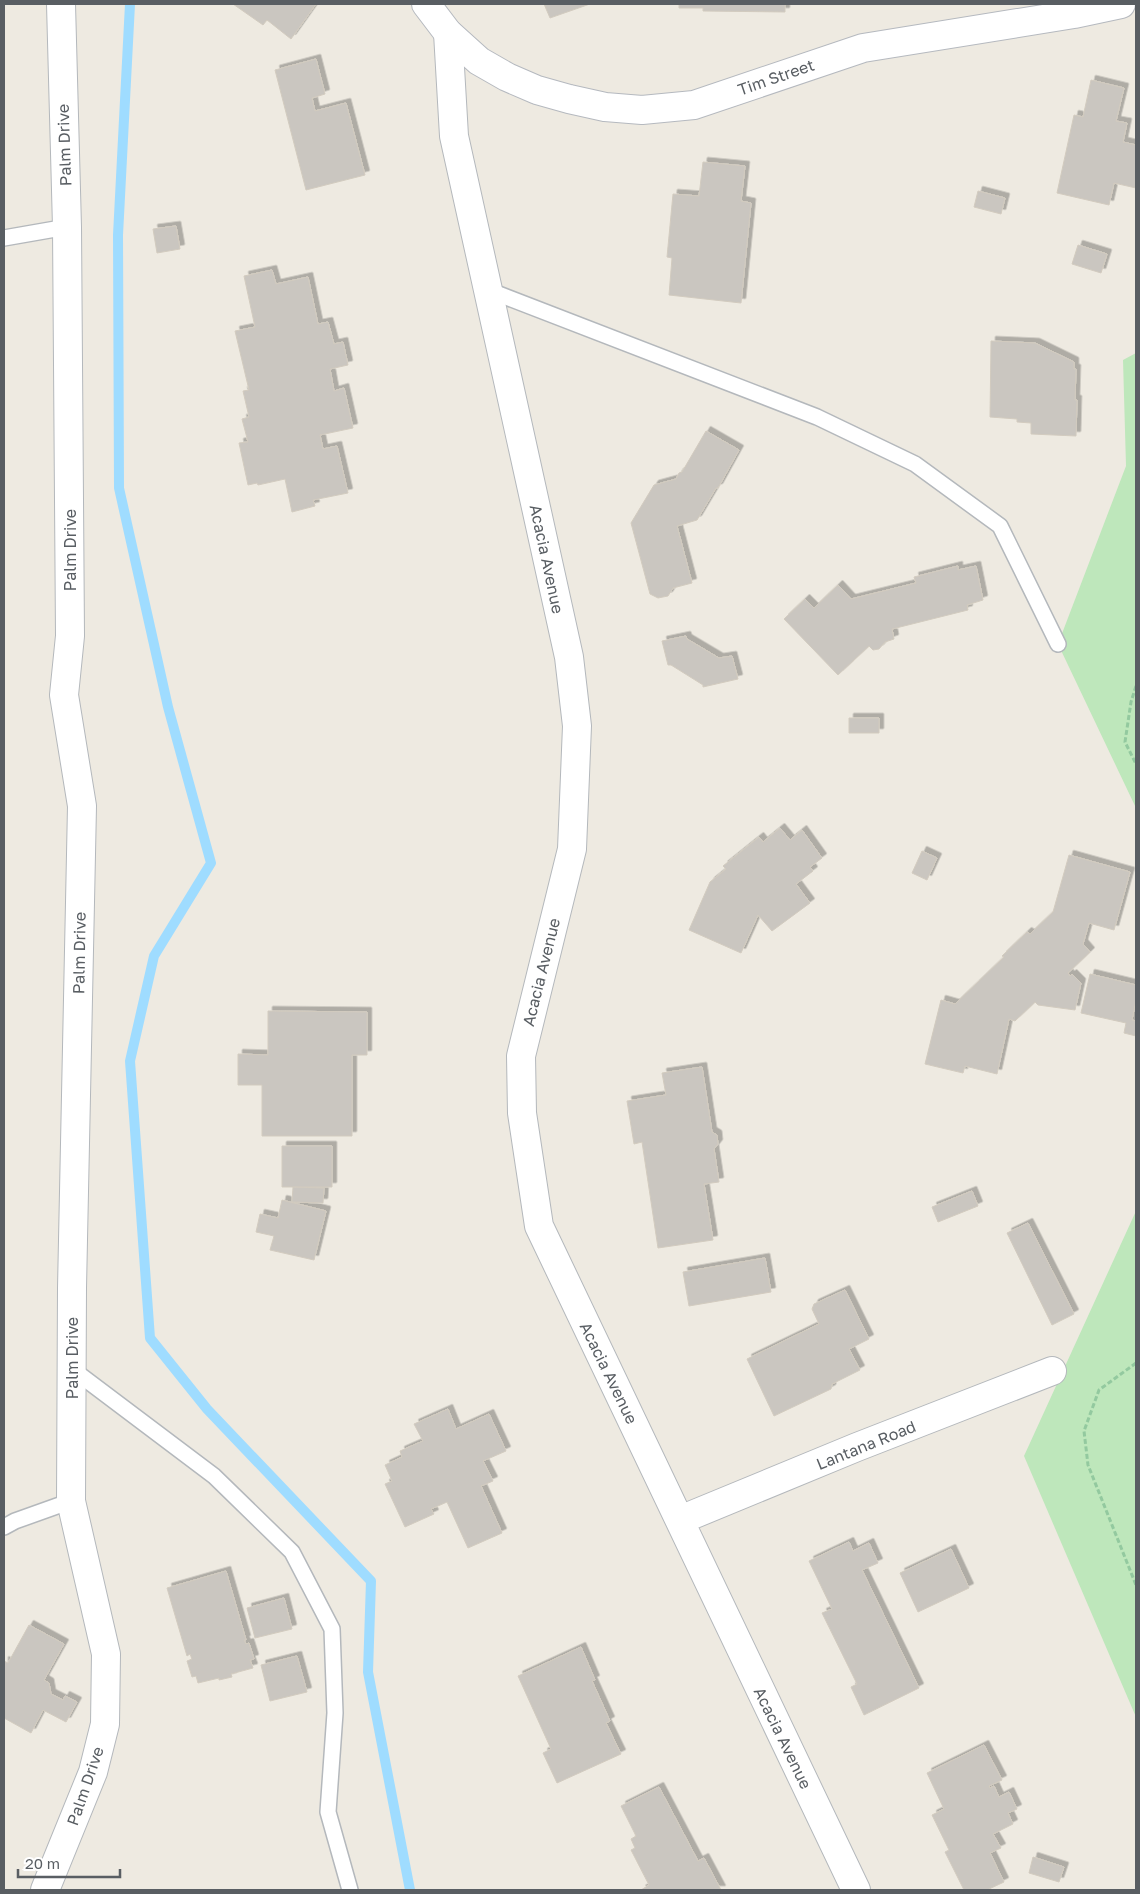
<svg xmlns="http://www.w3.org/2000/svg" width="1140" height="1894" viewBox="0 0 1140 1894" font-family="'Golos Text',sans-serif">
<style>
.green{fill:#bee7bb}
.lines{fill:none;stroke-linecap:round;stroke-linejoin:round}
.stream{stroke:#9fdcff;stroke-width:10}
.building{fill:#cac6c0;stroke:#d2cbbf;filter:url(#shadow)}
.lane-casing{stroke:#b4b8bc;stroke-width:18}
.street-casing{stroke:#b4b8bc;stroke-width:30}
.secondary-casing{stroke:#b5b9bf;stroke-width:30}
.path{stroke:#93c99f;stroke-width:3;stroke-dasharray:5 2.5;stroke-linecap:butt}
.lane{stroke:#fff;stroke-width:15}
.street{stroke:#fff;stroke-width:28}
.secondary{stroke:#fff;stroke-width:28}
.labels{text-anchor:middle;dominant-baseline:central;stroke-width:4.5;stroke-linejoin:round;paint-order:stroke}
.street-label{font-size:16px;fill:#595e63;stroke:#fff}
</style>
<defs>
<filter id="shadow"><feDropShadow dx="4.5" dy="-4.5" stdDeviation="0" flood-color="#0004"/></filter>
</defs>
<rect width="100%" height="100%" fill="#eeeae1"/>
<path class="green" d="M1136,353v455l-78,-164 68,-178 -3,-106z
M1136,1211v506l-112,-261z"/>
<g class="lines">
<path class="stream" d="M130,4l-12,231 1,253 49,219 43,156 -57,93 -24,105 20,277 57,71 164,172 -3,91 42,218"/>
</g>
<path class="building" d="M233,4h83l-25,35 -24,-19 -4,5z
M544,4h46l-40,14z
M679,4h106v8l-82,-1v-3h-24z
M316,59l9,35 -13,4 3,13 31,-8 19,72 -59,15 -31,-120z
M1091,80l33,8 -8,33 11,2 -4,19 13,3v43l-22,-5 -5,22 -52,-12 17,-78 9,2z
M703,162l42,4 -4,35 10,2 -10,100 -72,-8 3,-37 -5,-1 6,-63 26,2z
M978,191l27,7 -4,16 -27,-7z
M176,226l4,23 -23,4 -4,-24z
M1078,245l29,9 -6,19 -29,-9z
M272,270l4,14 32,-7 10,47 10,-2 6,22 9,-2 5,23 -18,4 4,22 10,-3 9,40 -33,7 3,14 14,-3 11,47 -35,7 2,6 -23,6 -7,-33 -27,6 -1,-2 -9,2 -9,-42 9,-1 -6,-23 7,-2 -6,-26 6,-1 -14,-59 20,-4 -11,-51z
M991,341l44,2 39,19v7h2l-1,31h2l-1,36 -45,-2v-11l-14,-1v-3l-27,-2z
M706,431l33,19 -21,38h-2l-19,32 -20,6 15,57 -19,5 -5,8 -10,2 -8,-4 -19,-71 23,-38 22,-6 3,-6 3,-1z
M958,566v4l18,-4 7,34 -16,5 1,5 -76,19 2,10 -9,3 -6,7 -6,1 -4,-4 -31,29 -54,-56 21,-20 9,9 24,-23 13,14 65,-16 -2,-6z
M686,636l1,3 32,19 13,-2 6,23 -35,8v-2l-32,-20h-3l-6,-24z
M849,718h30v15h-30z
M780,828l10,12 12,-10 20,28 -12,9 3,4 -17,13 14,19 -38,28 -14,-16 -17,38 -52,-23 21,-48 16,-13 -3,-3 36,-29 4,5z
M922,851l15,7 -10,22 -15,-7z
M1069,855l61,17 -16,58 -25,-7 -6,21 7,8 -22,21 2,3 2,-2 9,9 -6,27 -37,-5 -3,-3 -20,19 -6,-2 -12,55 -32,-8 -2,7 -38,-9 16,-64 14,4 49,-47 -2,-1 25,-24 3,2 23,-22z
M1090,974l46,11v15l-4,20 4,1v15l-12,-3 2,-10 -45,-10z
M268,1011l99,1v43h-15v81h-90v-51h-24v-31l30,1z
M702,1067l10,65 5,3 1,9 -4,5 5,33 -15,2 9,56 -55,8 -16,-106 -8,2 -7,-43 39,-6 -4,-22z
M282,1146h50v41h-50z
M293,1187l31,1 -1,15 -31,-1z
M972,1191l6,15 -40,16 -6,-15z
M282,1200l44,11 -12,49 -44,-10 4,-14 -18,-4 4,-18 18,4z
M1028,1223l46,91 -22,11 -45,-92z
M765,1258l6,34 -82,14 -6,-34z
M845,1290l24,49 -20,10 11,21 -28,14 -1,5 -57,27 -27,-57 72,-35 -7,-15 2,-5z
M448,1409l8,20 33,-15 17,37 -23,10 10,20 -12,5 21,47 -34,15 -21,-46 -16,7 3,5 -29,13 -20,-43 7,-3 -7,-16 17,-8 -2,-6 23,-10 -9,-17z
M849,1542l4,9 16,-8 9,20 -16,7 57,118 -55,27 -13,-28 6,-3 -35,-71 10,-4 -23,-48z
M951,1549l18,39 -51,24 -18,-39z
M226,1571l20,69h-2l2,4 3,-1 5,16 -4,1 3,8 -22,6 1,3 -13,3v-2l-21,5 -2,-7 -4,1 -5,-16 5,-2 -2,-5 -3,2 -20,-68z
M284,1598l8,31 -37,9 -8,-30z
M29,1625l35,19 -20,36 5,3 2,11 12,6 2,-4 12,6 -11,20 -23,-12 -12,23 -27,-15v-57l4,2z
M581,1647l14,33 -3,1 18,40 -4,2 15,31 -64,29 -14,-30 8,-4 -33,-73z
M297,1656l10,36 -37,9 -9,-36z
M984,1745l18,35 -13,6 1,2 4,-2 5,11 10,-5 8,17 -9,4 5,11 -20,10 8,14 -11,5 14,29 -17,8h-23l-19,-38 4,-2 -17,-35 12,-6 -17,-36z
M659,1787l39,74 6,-3 17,32h-80l8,-5 -18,-35 4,-2 -4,-9 5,-3 -15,-30z
M1033,1857l31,10 -5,15 -30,-9z"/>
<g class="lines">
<defs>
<path id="lane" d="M4,238l63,-11
M488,290l329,127 98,47 85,62 58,118
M72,1369l142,107 78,76 40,77 3,84 -7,99 22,78
M4,1527l11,-6 56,-20"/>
<path id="street" d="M448,33l6,103 115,521 8,69 -5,123 -51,207 1,57 17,113 317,664
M680,1520l177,-73 195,-76
M45,1890l48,-118 12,-48 1,-70 -35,-153 1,-213 10,-482 -18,-111 6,-59 -3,-409 -6,-223"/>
<path id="secondary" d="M426,4l22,29 31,28 28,16 30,13 32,9 36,8 37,3 52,-5 169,-57 211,-34 47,-10"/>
</defs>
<use href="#lane" class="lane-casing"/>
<use href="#street" class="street-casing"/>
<use href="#secondary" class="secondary-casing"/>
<path class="path" d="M1136,686l-5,16 -6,40 11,22
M1136,1363l-37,27 -15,41 4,34 48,120"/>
<use href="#lane" class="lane"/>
<use href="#street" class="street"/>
<use href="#secondary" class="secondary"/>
</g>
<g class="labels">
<g class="street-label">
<text transform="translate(776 77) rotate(-19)">Tim Street</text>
<text transform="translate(64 145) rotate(-92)">Palm Drive</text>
<text transform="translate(70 550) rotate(-90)">Palm Drive</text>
<text transform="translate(547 559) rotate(78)">Acacia Avenue</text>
<text transform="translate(79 953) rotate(-89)">Palm Drive</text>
<text transform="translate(541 972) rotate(-76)">Acacia Avenue</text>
<text transform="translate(72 1358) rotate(-90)">Palm Drive</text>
<text transform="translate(609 1373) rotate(64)">Acacia Avenue</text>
<text transform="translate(866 1445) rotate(-22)">Lantana Road</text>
<text transform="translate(783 1738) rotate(64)">Acacia Avenue</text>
<text transform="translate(85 1786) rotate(-71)">Palm Drive</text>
</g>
</g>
<rect width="1140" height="1894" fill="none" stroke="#595e63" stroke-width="10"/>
<path d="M18 1869v8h102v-8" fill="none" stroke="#595e63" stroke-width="2.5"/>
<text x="25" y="1869" font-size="15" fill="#595e63" stroke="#ffffff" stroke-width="4" paint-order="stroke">20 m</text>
</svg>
